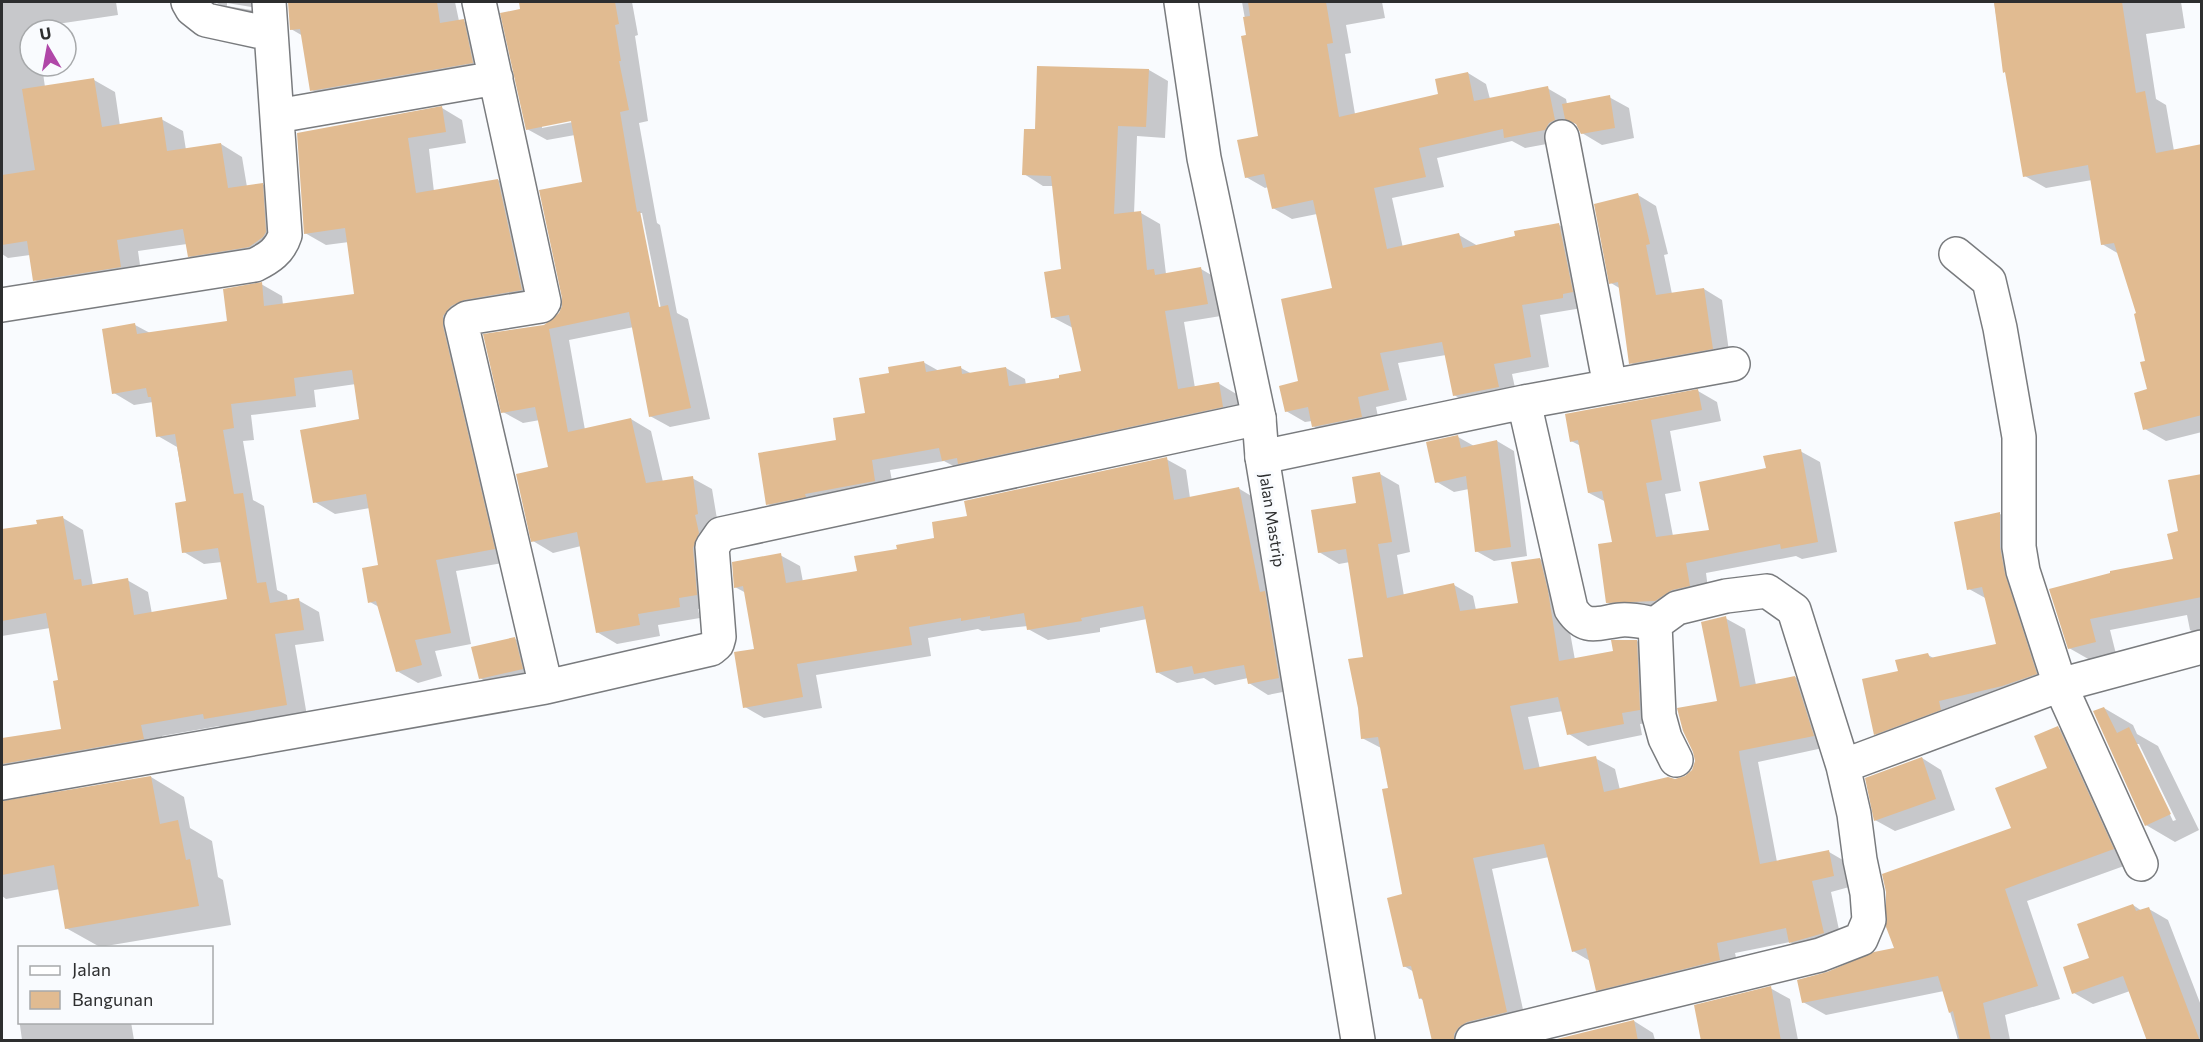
<svg xmlns="http://www.w3.org/2000/svg" width="2203" height="1042" viewBox="0 0 2203 1042" font-family="Commissioner,sans-serif">
<style>
.shadow{fill:#0003;fill-rule:evenodd}
.building{fill:#e1bb91}
.lines{fill:none;stroke-linecap:round;stroke-linejoin:round}
.street-casing{stroke:#797b7e;stroke-width:36}
.secondary-casing{stroke:#797b7e;stroke-width:36}
.street{stroke:#fff;stroke-width:33}
.secondary{stroke:#fff;stroke-width:33}
.labels{text-anchor:middle;dominant-baseline:central;stroke-width:6;stroke-linejoin:round;paint-order:stroke}
.street-label{font-size:16px;fill:#2d2e2f;stroke:#f9fbfe}
</style>
<rect width="100%" height="100%" fill="#f9fbfe"/>
<path class="shadow" d="M2,2h114l2,13 -81,12 1,3h-8v36h12l3,21 49,-7 21,12 5,34 41,-7 22,12 3,19 35,-6 21,13 5,30 15,-3 22,12 3,49 -77,23 -21,-12 -2,-12 -49,7 4,28 -86,13 -21,-12 -5,-25 -22,3 -6,-4z
M215,2h62l-5,18 -35,-6zM227,3l31,5v3l-31,-5z
M289,2h166l4,19h4l22,12 9,42 -161,27 -21,-12 -9,-54 -12,-7z
M520,2h112l6,33 -3,1 13,85 -9,2 18,100 3,2 17,88 11,6 22,100 -40,8 -20,-11 -16,-89 -65,13 16,90 46,-11 20,12 12,51 29,-4 20,11 6,36 -1,81 -19,3 2,9 -42,7 2,11 -43,8 -20,-12 -16,-86 -28,7 -20,-12 17,-73 -10,-48 -17,3 -20,-11 42,-86 15,-12 4,-7 19,-123 -8,-49 -28,5 -20,-11zM578,118v3l-36,7v-3zM639,213h3l20,101 -3,1z
M1242,2h140l3,16 -39,7 5,28 -6,1 10,60 85,-19 28,-22 18,11 4,15 57,-11 19,11 1,5 42,-7 20,11 5,30 -32,7 -20,-12 -4,-8 -7,-4 2,10 -10,10 -38,7 -13,-7 -75,17 7,29 -52,11 11,50 56,-13 19,11 81,-21 19,10 4,73 -42,7 9,52 -37,7 5,23 -44,9 -19,-11 -8,-40 -48,8 9,37 -31,7 4,20 -48,10 -19,-11 -1,-5 -7,1 -19,-11 14,-29 34,-93 -17,-75 -25,5 -19,-11 -5,-21 -3,1 -19,-11 14,-40 -12,-101z
M1994,2h187l4,26 -39,6 10,65 10,6 8,46 28,-5v286l-36,9 -21,-12 4,-39 -2,-28 -9,-48 -19,-60 -17,-10 -10,-64 -46,8 -21,-12 -18,-103 -2,-1z
M1149,70l19,11 -3,57 -28,-2 -3,78 7,-1 19,11 6,50 35,-5 19,11 7,35 -43,7 11,66 23,-5 20,12 4,22 -279,54 -19,-10 -54,9 4,22 -107,23 -19,-11 99,-90 23,-40 33,-12 16,9 22,-3 11,6 34,-6 19,11 1,6 35,-6 21,-7 -9,-44 -21,-11 11,-46 -9,-85h-11l-19,-12 12,-43z
M442,108l20,12 4,23 -37,6 5,43 64,-12 21,12 23,109 -71,17 44,243 -59,10 15,73 -36,7 7,25 -24,7 -21,-12 -18,-64 -9,-5 9,-36 -9,-58 -35,6 -20,-12 46,-82 -5,-36 -42,6 2,17 -65,8 3,25 -11,1 10,59 11,6 13,84 10,5 1,7 10,-2 21,12 5,29 -29,4 12,71 -81,14 -7,-4 -57,10 2,14 -162,30v-40l61,-10 -4,-49 -9,-53 -48,8v-105l36,-6 25,-7 20,12 10,56 34,-6 21,12 4,22 77,-14 -7,-38 -18,2 -20,-12 3,-50 -10,-55 -19,-11 -5,-34 -19,3 -20,-12 21,-68 15,8 78,-11 33,-38 21,12 1,9 73,-10 -7,-53 -23,3 -21,-12 -7,-99z
M1638,195l18,11 12,48 -4,1 8,39 32,-5 18,11 8,59 -81,14 -18,-10 -10,-74 -10,-6z
M1698,391l19,11 4,19 -51,10 11,60 -16,3 8,42 37,-5 57,-62 33,-18 20,11 17,90 -35,7 -6,-3 -90,17 3,23 -82,18 -20,-12 7,-58 -8,-42 -17,-9 -8,-47 -10,-5z
M1458,437l16,9 23,-5 17,10 13,105 -33,5 -18,-10 -7,-62 -15,3 -17,-10z
M1166,459l20,11 4,28 48,-10 20,12 40,189 -30,6 -19,-12 -1,-5 -33,7 -11,-7 -27,5 -20,-11 -10,-53 -47,9v4l-52,8 -20,-11v-3l-46,5 -4,-2 -50,9 3,18 -115,19 6,33 -58,10 -19,-11 11,-57 -10,-57 -11,-6 45,-32 20,11 3,16 56,-10 39,-22 38,-11 33,-22z
M1380,474l19,11 11,67 -13,3 7,41 50,-11 19,11 3,14 43,-6 21,-45 19,12 16,89 39,-8 23,-11 19,11 3,69 -19,3 2,11 -54,11 -19,-12 -6,-23 -35,6 12,52 55,-11 20,11 5,21 66,-12 7,-7 25,-69 7,-84 20,11 11,56 39,-8 19,11 18,58 -74,16 19,100 52,-10 19,11 5,23 -22,6 11,52 -32,9 -20,-11 -55,11 4,18 -123,30 -19,-11 -7,-29 -17,-10 -24,-94 -57,12 34,154 -50,17h-42l-10,-39 -4,-3 -6,-26 -10,-6v-71l-14,-106 -9,-41 -19,-10 3,-80 -15,-96 -11,2 -20,-12z
M2202,475v162l-12,-7 -3,-15 -77,15 6,24 -26,6 -21,-12 -19,-58 124,-30 6,-27z
M2000,514l19,11 36,160 -160,60 -20,-11 24,-62 29,-17 7,4 63,-14 -11,-46 -18,-10z
M515,639l19,11 7,30 -41,10 -20,-12z
M2104,708l29,17 4,9 21,12 41,84 -24,12 -29,-17zM2136,744h3l37,76 -3,1z
M2058,728l22,13 55,121 -108,39 33,98 -55,16 5,25h-52l-14,-49 -118,24 -23,-13 24,-28 69,-25 116,-120 37,-60z
M1922,758l19,12 14,40 -60,21 -20,-11z
M151,777l33,20 6,31 22,13 6,36 5,3 8,45 -131,22 -34,-19 -6,-39 -54,10 -4,-3v-93z
M2133,905l9,6 7,-2 19,11 34,88v32h-52l-20,-49 -37,13 -19,-11 17,-34z
M1770,988l20,11 8,41h-95z
M19,1018l1,4h111l3,18h-112z
M1634,1021l19,12 2,7h-100z"/>
<path class="building" d="M288,2h149l3,21 24,-4 9,44 -163,28 -10,-62 -10,1z
M519,2h96l4,22 -4,1 6,36h-2l10,49 -9,2 17,100 3,-1 19,96 9,-2 23,103 -42,9 -20,-105 -80,17 19,103 63,-14 15,65 47,-7 5,38 -3,1 4,18 -6,15 4,47 -18,3 1,9 -42,7 2,11 -44,8 -19,-101 -46,10 -15,-68 32,-7 -13,-60 -34,6 -18,-79 61,-9 15,-12 3,-7v-8l-23,-108 43,-8 -11,-61 -45,9 -26,-117 20,-4z
M1248,2h78l7,41 -6,1 12,73 99,-23 -3,-15 33,-7 6,29 74,-15 7,34 -6,3 -4,7 -41,8 -1,-9 -84,19 7,29 -52,11 13,61 72,-16 4,15 52,-12 -1,-5 45,-8 14,69 -10,2v4l-41,7 9,52 -37,7 5,23 -46,9 -11,-54 -62,11 9,37 -31,7 4,20 -50,10 -4,-20 -23,5 -6,-26 19,-5 -17,-82 51,-11 -19,-88 -41,9 -8,-35 -19,4 -8,-38 21,-4 -17,-100 5,-1 -3,-18 7,-1z
M1994,2h128l14,91 9,-2 11,62 46,-9v271l-59,15 -9,-37 13,-4 -7,-27 5,-1 -11,-47 2,-1 -22,-70 -13,2 -13,-80 -65,12 -18,-105 -2,1z
M1037,66l112,3 -3,58 -28,-1 -4,88 27,-3 6,59 7,-1 1,6 46,-8 7,37 -43,7 13,78 41,-7 4,25 -265,57 -1,-6 -15,3 -3,-13 -67,12 3,21 -70,13 1,3 -40,8 -8,-52 78,-13 -3,-22 32,-5 -6,-35 30,-5 -1,-6 36,-6 2,11 35,-6 1,8 44,-7 3,19 50,-8v-3l22,-4 -12,-56 -18,3 -7,-46 17,-3 -10,-93 -29,-1 2,-46h11z
M94,78l8,49 60,-10 5,34 54,-8 7,45 35,-5 3,49 -3,5 -14,10 -61,10 -5,-28 -66,11 4,27 -88,14 -6,-40 -25,4v-70l33,-5 -13,-81z
M1610,95l5,33 -34,6 -5,-10 -11,-5 -3,-15z
M442,106l4,26 -38,6 8,55 82,-14 24,111 -58,10 -13,6 -8,10v10l52,223 -59,11 15,73 -36,7 7,25 -26,7 -20,-71 -8,2 -6,-35 16,-3 -12,-71 -53,9 -13,-73 59,-11 -7,-49 -58,8 2,18 -65,8 3,24 -11,2 11,64 9,-1 14,90 9,-1 4,21 29,-5 5,32 -29,4 12,71 -83,14 -1,-5 -62,11 3,14 -142,25v-26l59,-9 -8,-48 5,-1 -12,-67 -44,8v-92l35,-5 -1,-4 27,-4 11,64 7,-1 1,7 46,-8 6,37 93,-16 -9,-51 -36,5 -7,-50 11,-2 -11,-67 -19,3 -5,-40h-3l-2,-9 -34,6 -10,-65 33,-6 2,11 90,-13 -4,-32 39,-7 2,24 90,-12 -9,-66 -41,6 -7,-101z
M1638,193l12,51 -4,1 10,50 48,-7 9,61 -84,15 -11,-82 -9,2 -15,-80z
M1698,389l4,21 -51,10 11,60 -16,3 10,54 53,-7 -10,-48 67,-14 -3,-12 38,-7 17,93 -37,7 -1,-5 -94,19 4,23 -18,4 -17,11 -49,2 -8,-59 14,-2 -10,-51 -14,2 -10,-53 -8,2 -5,-28z
M1458,435l3,13 36,-8 14,107 -36,5 -9,-76 -31,7 -9,-41z
M1167,457l7,43 65,-13 21,105 5,-1 14,87 -31,6 -4,-19 -50,9 -2,-8 -36,7 -13,-67 -62,12 1,3 -55,9 -3,-17 -34,6v-3l-29,5v-3l-52,9 3,18 -115,19 6,33 -60,11 -9,-56 20,-3 -11,-63 -9,2 -2,-26 49,-9 5,30 71,-12 -3,-15 43,-7 -1,-4 38,-7 -2,-16 35,-6 -3,-15z
M1380,472l12,70 -14,2 9,54 67,-15 6,28 58,-8 -7,-41 29,-4 8,33 11,70 54,-10 -2,-11h26l3,70 -18,3 2,11 -57,11 -9,-38 -48,9 14,64 72,-14 8,36 64,-15 7,2 10,-3 7,-6 3,-9 -2,-9 -10,-21 -6,-23 40,-7 -16,-79 25,-6 14,71 55,-11 19,60 -75,15 1,8 20,105 69,-14 5,26 -22,5 12,52 -35,10 -3,-15 -69,15 3,17 -124,31 -10,-43 -14,4 -28,-108 -71,14 34,154 -40,10 -8,5 -5,7v7h-22l-10,-43 -3,1 -8,-33 -8,1 -16,-69 15,-4 -20,-105 6,-1 -10,-51 -17,2 -3,-31 -10,-49 15,-2 -17,-108 -28,4 -7,-43 45,-7 -4,-26z
M2202,474v123l-112,22 6,23 -28,7 -19,-60 61,-16v-2l63,-12 -6,-25 11,-3 -10,-51z
M2000,512v35l5,27 32,100 -35,12 -63,15 2,9 -67,25 -12,-56 36,-8 -3,-11 33,-7 2,5 66,-14 -14,-57 -15,3 -13,-68z
M515,637l8,32 -44,10 -8,-32z
M2104,707l13,26 12,-6 42,87 -26,12 -52,-115z
M2058,726l56,123 -109,40 33,97 -55,17 8,38h-31l-7,-30 -4,2 -11,-37 -136,27 -5,-23 30,-8 47,-20 20,-4 -8,-21v-35l-4,-18 129,-46 -16,-40 52,-20 -13,-32z
M1922,757l14,42 -62,22 -9,-43z
M151,776l9,48 18,-4 8,40 4,-1 9,47 -134,23 -11,-64 -52,10v-74z
M2133,904l3,7 13,-4 51,134h-53l-24,-65 -51,18 -9,-27 26,-9 -12,-34z
M1771,986l10,55h-80l-7,-36z
M1634,1020l4,21h-89z"/>
<g class="lines">
<defs>
<path id="street" d="M188,2l4,7 14,11 65,14
M479,2l65,300 -3,4 -74,12 -6,4 85,365
M277,116l219,-38
M1562,137l48,249
M1956,254l33,27 11,47 19,109v110l4,24 37,114 81,179
M2,305l253,-40c14,-7 25,-14 30,-30l-16,-233
M1524,402l47,207c15,23 28,13 50,11 11,-1 23,2 34,4l4,92 6,22 11,22
M1262,457l262,-55 209,-38
M1843,766l217,-81 142,-38
M2,783l544,-96 165,-38 6,-5 2,-7 -7,-90 9,-13 538,-116
M1472,1040l348,-85 41,-16 8,-19 -2,-27 -7,-33 -6,-46 -11,-48 -49,-156 -27,-19 -41,5 -49,12 -22,16"/>
<path id="secondary" d="M1181,2l23,156 55,260 3,39 96,583"/>
</defs>
<use href="#street" class="street-casing"/>
<use href="#secondary" class="secondary-casing"/>
<use href="#street" class="street"/>
<use href="#secondary" class="secondary"/>
</g>
<g class="labels">
<g class="street-label">
<text transform="translate(1273 520) rotate(81)">Jalan Mastrip</text>
</g>
</g>
<rect width="2203" height="1042" fill="none" stroke="#2d2e2f" stroke-width="6"/>
<rect x="18" y="946" width="195" height="78" fill="#f9fbfe" stroke="#a7a9ab" stroke-width="1.5"/>
<rect x="30" y="966" width="30" height="9" fill="#ffffff" stroke="#a7a9ab" stroke-width="1.5"/>
<text x="72" y="976" font-size="18" fill="#2d2e2f">Jalan</text>
<rect x="30" y="991" width="30" height="18" fill="#e1bb91" stroke="#a7a9ab" stroke-width="1.5"/>
<text x="72" y="1006" font-size="18" fill="#2d2e2f">Bangunan</text>
<g transform="translate(48 48) rotate(350)"><circle r="28" fill="#f9fbfe" stroke="#a7a9ab" stroke-width="1.5"/>
<path d="M0-4.5L10 22L0 15L-10 22Z" fill="#b047a8"/>
<text y="-9" font-size="16" font-weight="bold" text-anchor="middle" fill="#2d2e2f">U</text>
</g>
</svg>
